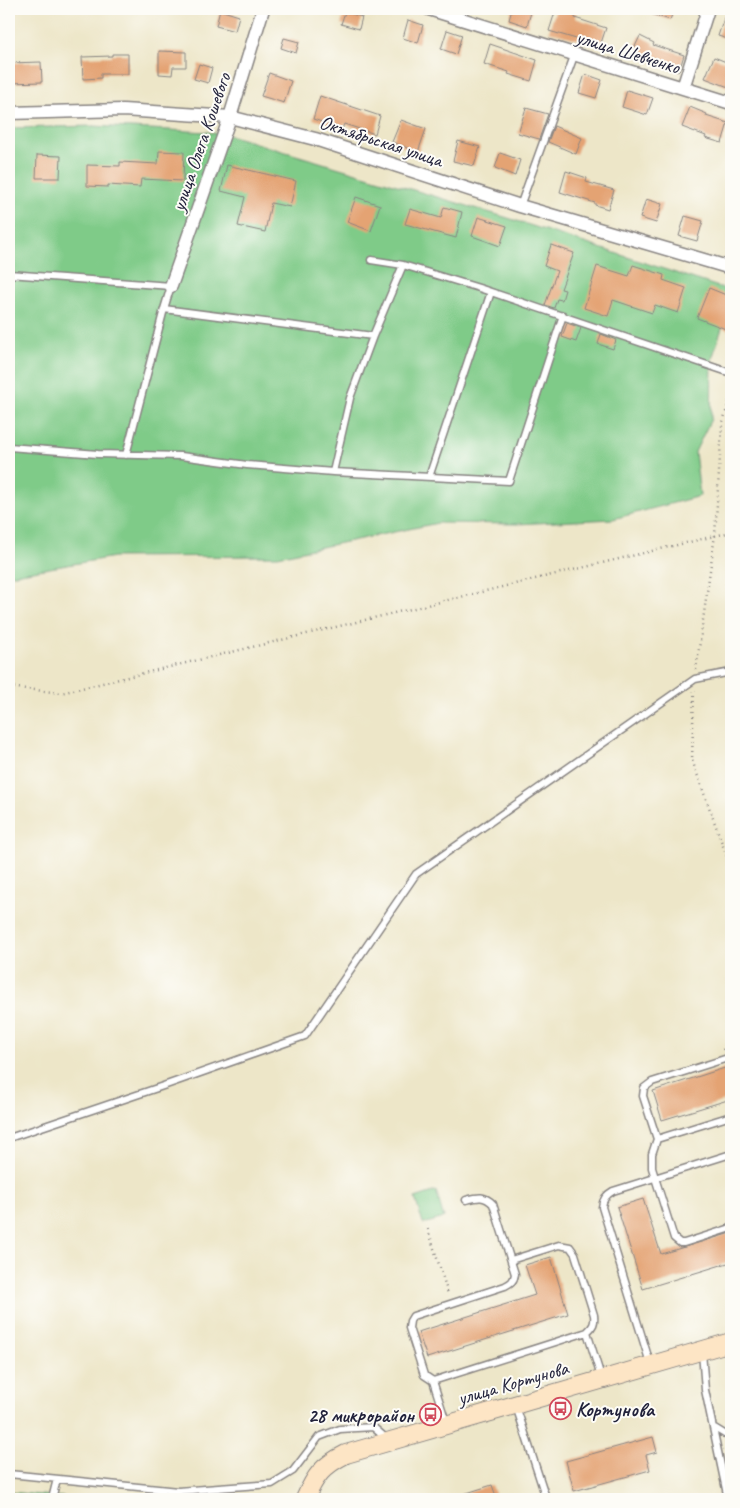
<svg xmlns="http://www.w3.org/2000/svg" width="740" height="1508" viewBox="0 0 740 1508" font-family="Caveat,sans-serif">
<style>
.green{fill:#7fcb88;stroke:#507662}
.building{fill:#e4a373}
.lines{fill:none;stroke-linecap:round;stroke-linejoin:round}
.lane-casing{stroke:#888482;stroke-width:9}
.street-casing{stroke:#888482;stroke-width:15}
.secondary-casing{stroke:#888482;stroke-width:20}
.path{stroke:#888482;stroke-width:2.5;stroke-dasharray:1 4;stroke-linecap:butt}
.lane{stroke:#fff;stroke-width:6}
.street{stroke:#fff;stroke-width:12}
.secondary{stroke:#fde5c5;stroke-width:18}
.labels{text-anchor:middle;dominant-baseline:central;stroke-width:4;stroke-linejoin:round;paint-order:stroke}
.street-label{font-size:20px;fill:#22223b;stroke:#fdfcf7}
.poi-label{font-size:20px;font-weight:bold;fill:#22223b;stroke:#fdfcf7;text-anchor:start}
</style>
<rect width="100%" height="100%" fill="#fdfcf7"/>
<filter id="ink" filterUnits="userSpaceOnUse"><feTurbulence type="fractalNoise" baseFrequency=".02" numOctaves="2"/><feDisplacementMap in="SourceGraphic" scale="10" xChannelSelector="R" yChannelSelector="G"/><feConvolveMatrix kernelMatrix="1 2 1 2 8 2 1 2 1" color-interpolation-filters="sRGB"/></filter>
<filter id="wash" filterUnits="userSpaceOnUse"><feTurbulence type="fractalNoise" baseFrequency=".0096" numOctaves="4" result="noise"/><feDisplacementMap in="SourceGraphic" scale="20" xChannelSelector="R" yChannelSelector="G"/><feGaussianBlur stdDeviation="1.12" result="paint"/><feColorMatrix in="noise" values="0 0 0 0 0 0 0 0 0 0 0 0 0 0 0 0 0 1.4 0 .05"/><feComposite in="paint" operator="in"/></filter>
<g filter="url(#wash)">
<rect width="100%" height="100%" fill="#ede6c8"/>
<path class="green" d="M93,126l114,6 25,4 276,82 223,73v9l-19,59 -1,60 -16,33 5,44 -87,23 -96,5 -79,-1 -160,33 -164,1 -105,18v-447z
M436,1191l8,27 -21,6 -8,-26z
M9,1492l74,7h-74z"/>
<g id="blocks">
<path class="building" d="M512,9h20l-5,17 -18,-6z
M556,9h9l11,3 -1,6 31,10 -6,18 -51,-15z
M641,9h33l-4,11 -29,-9z
M727,9h4v31l-13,-4z
M220,10l19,6 -4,15 -19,-5z
M345,12l17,5 -3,12 -18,-5z
M408,20l15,5 -5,18 -15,-5z
M447,30l15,5 -6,19 -15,-5z
M640,36l14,7 -1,2 31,10 -5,16 -48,-16z
M284,38l15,4 -3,11 -15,-5z
M490,44l47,16 -6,21 -23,-7 1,-2 -25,-8z
M159,51l27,1v15h-13l-1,8 -13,-1z
M112,54h16v20h-27v4l-18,1 -1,-22 30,-1z
M714,57l17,7v24l-26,-10z
M41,62l1,20 -33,1v-20z
M199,64l13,4 -4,15 -14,-4z
M269,73l22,8 -7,22 -23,-7z
M585,74l17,6 -6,18 -17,-5z
M627,90l26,8 -6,17 -25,-8z
M320,96l60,20 -5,18 -31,-10 -2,5 -29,-10z
M690,107l17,7 -1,2 22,7 -6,20 -17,-5 1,-2 -24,-9z
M526,108l22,6 -9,25 -21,-6z
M401,120l25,9 -8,23 -26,-10z
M554,126l28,12 -6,16 -28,-12z
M458,141l22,6 -6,19 -21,-5z
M159,151l25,1 -1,29 -42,-2 -1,8 -32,-2v2l-21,-1v-21l33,1v-4l38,2z
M500,153l20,7 -5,16 -20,-8z
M37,155l24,1 -1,22h-24z
M227,165l69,16 -6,26 -19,-4 -6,29 -27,-6 7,-29 -24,-6z
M566,171l21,7 -1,4 28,8 -6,19 -13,-4v-2l-35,-11z
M356,197l24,8 -9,26 -24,-9z
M646,199l16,5 -6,19 -16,-5z
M444,207l18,5 -6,26 -51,-14 5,-15 31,9z
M685,216l18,5 -6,20 -18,-5z
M478,217l29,9 -7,20 -28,-10z
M551,245l23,8 -13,36 4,1 -3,10 -5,-1 -3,9 -9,-3 12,-34 -13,-5z
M633,265l31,10 -1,5 23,8 -8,25 -23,-8 -3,8 -39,-13 -5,16 -24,-8 13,-42 32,10z
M709,288l22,9v34l-34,-13z
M567,323l14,5 -5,14 -14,-5z
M601,334l15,6 -3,9 -15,-5z
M731,1066v33l-69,21 -9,-29z
M643,1199l18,55 70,-21v29l-88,27 -26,-82z
M551,1257l17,57 -141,44 -9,-26 117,-37 -10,-30z
M653,1437l4,15 -11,3 4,15 -76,21 -8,-30z
M492,1485l5,14h-43v-2z"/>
</g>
</g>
<g filter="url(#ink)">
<use href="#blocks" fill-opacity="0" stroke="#888482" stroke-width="1"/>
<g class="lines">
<defs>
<path id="lane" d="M520,206l54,-150
M371,260l32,5 76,23 252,85
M9,274l162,12 -7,23 -38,146
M164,309l209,27
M9,447l89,7 83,2 66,9 86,7 176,9 54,-166
M333,472l17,-74 23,-62 30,-71
M429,477l62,-185
M731,1057l-79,25 -8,6 -1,8 14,43 74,-23
M9,1138l160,-54 136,-48 111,-162 279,-195 36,-7
M657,1139l-5,15v14l22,70 6,5h4l47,-15
M466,1200c12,-3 18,-5 27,4l22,70c-1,7 -4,9 -10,12l-92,30 -3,5 -1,7 15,47 9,6 154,-49 14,45
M511,1260l48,-15 11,2 5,7 19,61c1,8 -1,12 -7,17
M702,1352l3,38 23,109
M650,1363l-48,-156c1,-8 4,-12 11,-16l118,-37
M433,1381l13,41
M516,1406l30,92 4,1
M713,1427l18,11
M9,1474l169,17 94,-7 21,-13 26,-34 21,-8 33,-2 15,13
M52,1499l5,-20
M176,1499l2,-8"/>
<path id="street" d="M429,9l302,94
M683,88l25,-79
M9,113l114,-3 107,7 85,22 205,67 211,62
M171,286l59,-169 33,-108"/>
<path id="secondary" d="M305,1499c10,-23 17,-33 41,-45l385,-112"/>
</defs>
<use href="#lane" class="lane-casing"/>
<use href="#street" class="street-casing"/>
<use href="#secondary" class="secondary-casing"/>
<path class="path" d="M696,670l19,-135 7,-110 9,-30
M9,687l52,6 670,-161
M694,691l-2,69 39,108
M723,1050l8,-19
M428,1229l20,65"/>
<use href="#lane" class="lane"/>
<use href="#street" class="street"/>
<use href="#secondary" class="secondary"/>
</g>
</g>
<defs>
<symbol id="bus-ring" viewBox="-11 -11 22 22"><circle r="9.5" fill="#fdfcf7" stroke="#d1495b" stroke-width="1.5"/><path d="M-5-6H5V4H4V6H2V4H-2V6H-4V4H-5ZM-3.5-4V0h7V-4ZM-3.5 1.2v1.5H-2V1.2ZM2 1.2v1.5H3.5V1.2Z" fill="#d1495b"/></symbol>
</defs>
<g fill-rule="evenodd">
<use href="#bus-ring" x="548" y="1396" width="25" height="25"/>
<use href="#bus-ring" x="418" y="1402" width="25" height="25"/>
</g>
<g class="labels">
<g class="street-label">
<text transform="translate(628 52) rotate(17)">улица Шевченко</text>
<text transform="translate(381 141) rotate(18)">Октябрьская улица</text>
<text transform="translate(201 142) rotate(-71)">улица Олега Кошевого</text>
<text transform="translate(513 1383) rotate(-16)">улица Кортунова</text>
</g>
<g class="poi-label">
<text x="576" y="1409">Кортунова</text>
<text x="414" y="1415" text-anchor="end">28 микрорайон</text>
</g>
</g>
<rect width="740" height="1508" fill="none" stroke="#fdfcf7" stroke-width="30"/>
</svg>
